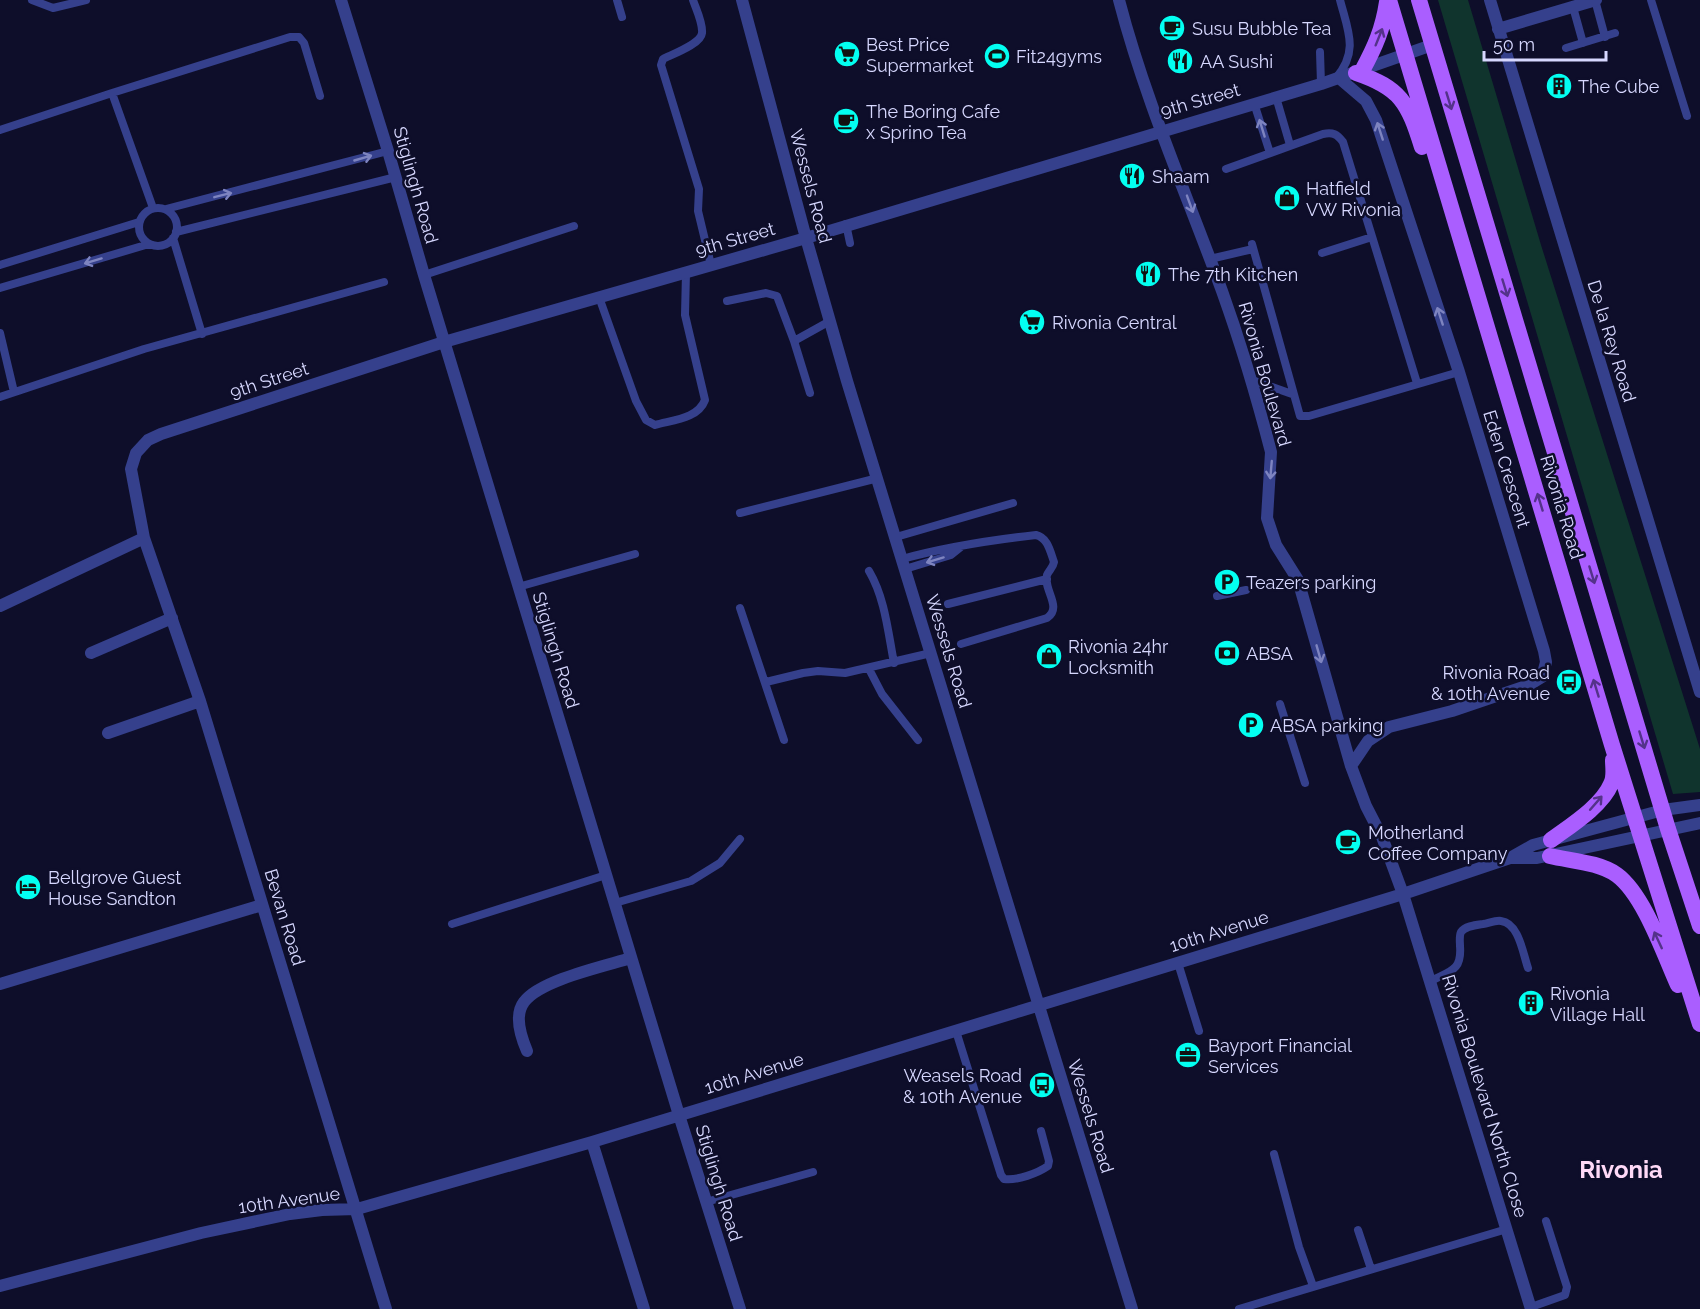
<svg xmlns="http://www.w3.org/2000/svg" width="1700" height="1309" viewBox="0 0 1700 1309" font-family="Raleway,sans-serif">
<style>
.green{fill:#10342d}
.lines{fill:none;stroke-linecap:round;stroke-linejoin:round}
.service{stroke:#35408c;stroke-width:8}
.minor{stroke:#35408c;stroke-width:12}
.primary{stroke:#aa5eff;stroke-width:16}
.oneway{stroke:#54328a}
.oneway2{stroke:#7e84c0}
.labels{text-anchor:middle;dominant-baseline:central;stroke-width:5;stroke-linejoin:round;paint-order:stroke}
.poi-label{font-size:18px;fill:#d7d8ff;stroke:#0e0e2a;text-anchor:start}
.street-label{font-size:18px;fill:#d7d8ff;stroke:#0e0e2a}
.district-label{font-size:24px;font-weight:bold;fill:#ffd9f7;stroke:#0e0e2a}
</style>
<rect width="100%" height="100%" fill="#0e0e2a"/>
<path class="green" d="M1438,0h30l73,245 159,504v43l-27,2z"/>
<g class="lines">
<path class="service" d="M32,0l21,8 33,-8
M617,0l5,17
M693,0c3,9 10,23 9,33 -1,11 -29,21 -39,26l-2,6 38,124 -1,22 13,54
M1595,0l10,37
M1651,0l36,116
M1573,7l10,36
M1566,48l49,-15
M1320,52l1,32
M1336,78c23,-27 12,-47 4,-78
M1276,97l14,48
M1254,103l16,50
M0,130l112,-37
M1226,169l97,-35c10,-2 14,0 20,8l74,241
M139 227a19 19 0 1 1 38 0a19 19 0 1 1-38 0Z
M153,208l-41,-115 178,-56h9l5,6 16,53
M166,209l222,-58
M846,224l4,19
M176,232l220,-55
M173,238l29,96
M1252,244l48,172h9l150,-44
M1322,253l50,-16
M1210,259l43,-10
M0,265l139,-43
M424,275l150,-49
M0,288l149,-44
M599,297l37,104 10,19 9,5c17,-5 43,-6 50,-25l-20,-85 1,-43
M727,301l39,-8 11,3 17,45 36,-20
M0,333l14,59
M794,341l16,52
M1252,380l40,14
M0,397l144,-48 240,-67
M740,513l138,-35
M896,537l117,-34
M902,559c44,-12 89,-19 134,-24 12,3 14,16 18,27 -1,6 -5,8 -7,13 -4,15 16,32 0,43l-86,26
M905,569l46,-14 10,-8
M869,571c16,27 19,61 25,92
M518,587l117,-33
M1217,596l29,-6
M948,604l99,-25
M740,608l44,132
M869,669l13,25 36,46
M766,682l37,-9 15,-2 27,2 86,-20
M1280,704l25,79
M615,903l76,-22 29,-18 20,-24
M452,924l154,-49
M1178,963l21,68
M1431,981c19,-10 31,-10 29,-35 0,-4 -1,-10 1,-14 4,-6 15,-7 22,-8 6,-1 13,-4 18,-3 18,2 22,33 27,47
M956,1031l45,144 3,4c13,2 34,-6 44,-13l1,-5 -8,-30
M1274,1154l25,93 14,39
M706,1202l107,-30
M1358,1230l13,39
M1531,1307l34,-12 2,-8 -21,-66
M1239,1309l268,-80"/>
<path class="minor" d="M341,0l47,151 36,124 255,840 61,194
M742,0l64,238 41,143 285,928
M1119,0c26,100 68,195 103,291 19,53 35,107 49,161l-4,66 9,27 22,35 53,186 15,40 16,31 21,57 128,415
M1490,0l210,692
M1498,29l98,-29
M1339,78l27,23 10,19 83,252 85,279 2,11 -4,15 -13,8 -77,26 -63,16 -21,14 -17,25
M0,606l144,-68
M91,653l81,-35
M108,733l92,-32
M1511,858h26l163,-35
M0,984l262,-79
M527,1051c-6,-14 -13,-36 -3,-49 16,-22 81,-36 107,-44
M592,1142l52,167
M0,1286l201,-53 89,-19 32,-4 35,-1 235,-67 811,-248 107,-36 23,-13 130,-35 37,-5
M386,1309l-186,-608 -56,-163 -13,-69 5,-16 12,-13 13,-6 283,-92 362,-104 515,-154 111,-39"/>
<path class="primary" d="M1389,0l223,745 88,279
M1419,0l249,829 32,97
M1362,71c13,-24 21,-42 25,-69
M1356,73c45,15 52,30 66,74
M1551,840c19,-14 51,-34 60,-56 4,-7 2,-16 2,-24
M1550,856c21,5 49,6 67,19 27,20 47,79 61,110"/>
</g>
<defs><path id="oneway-shaft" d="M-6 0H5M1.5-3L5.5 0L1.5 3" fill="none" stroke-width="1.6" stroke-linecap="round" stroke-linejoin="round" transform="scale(1.5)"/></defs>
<g class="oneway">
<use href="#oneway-shaft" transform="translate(1379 37) rotate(-68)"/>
<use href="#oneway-shaft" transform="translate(1449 101) rotate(73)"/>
<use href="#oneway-shaft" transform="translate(1505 288) rotate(73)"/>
<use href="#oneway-shaft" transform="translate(1540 502) rotate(-107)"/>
<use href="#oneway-shaft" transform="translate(1592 575) rotate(73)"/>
<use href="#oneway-shaft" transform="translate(1596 688) rotate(-107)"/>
<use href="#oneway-shaft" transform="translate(1642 740) rotate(73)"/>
<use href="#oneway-shaft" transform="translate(1596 803) rotate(-49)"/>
<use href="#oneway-shaft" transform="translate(1658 940) rotate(-115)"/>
</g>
<g class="oneway2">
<use href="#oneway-shaft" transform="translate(1262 128) rotate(-107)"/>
<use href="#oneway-shaft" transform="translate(1380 131) rotate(-108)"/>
<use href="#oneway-shaft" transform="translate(363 158) rotate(-16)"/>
<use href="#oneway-shaft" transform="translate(223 195) rotate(-14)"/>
<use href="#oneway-shaft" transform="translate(1190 204) rotate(70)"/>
<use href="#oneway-shaft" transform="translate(93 261) rotate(163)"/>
<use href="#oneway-shaft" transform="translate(1440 316) rotate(-108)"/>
<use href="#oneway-shaft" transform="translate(1271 470) rotate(95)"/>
<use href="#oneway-shaft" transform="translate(935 560) rotate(163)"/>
<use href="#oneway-shaft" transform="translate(1319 654) rotate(74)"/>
</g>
<defs>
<symbol id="cafe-disc" viewBox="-11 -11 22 22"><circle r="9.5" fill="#03fff1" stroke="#0e0e2a"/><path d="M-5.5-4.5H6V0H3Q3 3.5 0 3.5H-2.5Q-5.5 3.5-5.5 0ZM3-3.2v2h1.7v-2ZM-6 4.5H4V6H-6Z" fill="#111"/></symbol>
<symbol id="supermarket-disc" viewBox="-11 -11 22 22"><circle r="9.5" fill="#03fff1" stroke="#0e0e2a"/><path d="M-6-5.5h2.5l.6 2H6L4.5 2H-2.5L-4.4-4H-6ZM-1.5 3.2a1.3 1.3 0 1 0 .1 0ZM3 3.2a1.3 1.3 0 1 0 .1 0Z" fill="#111"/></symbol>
<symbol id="stadium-disc" viewBox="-11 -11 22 22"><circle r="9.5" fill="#03fff1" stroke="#0e0e2a"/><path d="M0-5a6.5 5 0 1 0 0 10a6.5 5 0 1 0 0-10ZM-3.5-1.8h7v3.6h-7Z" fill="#111"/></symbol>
<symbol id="restaurant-disc" viewBox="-11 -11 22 22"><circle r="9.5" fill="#03fff1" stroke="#0e0e2a"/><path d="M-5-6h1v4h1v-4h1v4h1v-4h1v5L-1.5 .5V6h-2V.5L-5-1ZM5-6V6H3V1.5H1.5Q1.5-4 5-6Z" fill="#111"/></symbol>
<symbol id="building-disc" viewBox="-11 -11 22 22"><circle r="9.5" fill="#03fff1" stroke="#0e0e2a"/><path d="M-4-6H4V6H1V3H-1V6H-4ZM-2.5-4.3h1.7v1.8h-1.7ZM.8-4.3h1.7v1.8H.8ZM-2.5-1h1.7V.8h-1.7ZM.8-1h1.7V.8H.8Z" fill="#111"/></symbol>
<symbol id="shop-disc" viewBox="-11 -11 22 22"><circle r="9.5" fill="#03fff1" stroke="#0e0e2a"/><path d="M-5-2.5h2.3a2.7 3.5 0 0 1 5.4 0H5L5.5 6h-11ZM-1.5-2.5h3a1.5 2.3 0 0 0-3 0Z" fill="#111"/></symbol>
<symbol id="parking-disc" viewBox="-11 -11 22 22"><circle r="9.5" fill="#03fff1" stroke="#0e0e2a"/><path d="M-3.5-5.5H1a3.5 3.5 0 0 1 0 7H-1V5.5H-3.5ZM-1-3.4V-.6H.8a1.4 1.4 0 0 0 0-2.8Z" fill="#111"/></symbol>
<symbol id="bank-disc" viewBox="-11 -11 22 22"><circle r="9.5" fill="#03fff1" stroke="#0e0e2a"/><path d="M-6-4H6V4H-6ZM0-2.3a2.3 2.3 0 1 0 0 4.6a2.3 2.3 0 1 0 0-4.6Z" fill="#111"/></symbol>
<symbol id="bus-disc" viewBox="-11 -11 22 22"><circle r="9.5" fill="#03fff1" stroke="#0e0e2a"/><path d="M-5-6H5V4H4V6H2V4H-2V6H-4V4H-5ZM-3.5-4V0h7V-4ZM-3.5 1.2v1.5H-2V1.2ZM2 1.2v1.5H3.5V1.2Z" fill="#111"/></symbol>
<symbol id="hotel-disc" viewBox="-11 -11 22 22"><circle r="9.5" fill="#03fff1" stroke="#0e0e2a"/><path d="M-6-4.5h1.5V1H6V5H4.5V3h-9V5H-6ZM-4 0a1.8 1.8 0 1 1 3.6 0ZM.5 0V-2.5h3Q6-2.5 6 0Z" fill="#111"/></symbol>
<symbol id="office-disc" viewBox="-11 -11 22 22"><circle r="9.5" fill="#03fff1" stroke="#0e0e2a"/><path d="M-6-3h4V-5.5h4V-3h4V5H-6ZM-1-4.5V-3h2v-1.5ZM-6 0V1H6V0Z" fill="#111"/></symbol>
</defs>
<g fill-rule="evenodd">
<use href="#cafe-disc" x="1157" y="13" width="30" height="30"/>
<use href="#supermarket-disc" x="832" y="39" width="30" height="30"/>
<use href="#stadium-disc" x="982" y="41" width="30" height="30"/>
<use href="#restaurant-disc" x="1165" y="46" width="30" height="30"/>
<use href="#building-disc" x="1544" y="71" width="30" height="30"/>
<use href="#cafe-disc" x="831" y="106" width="30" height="30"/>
<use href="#restaurant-disc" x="1117" y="161" width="30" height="30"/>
<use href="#shop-disc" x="1272" y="183" width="30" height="30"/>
<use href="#restaurant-disc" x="1133" y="259" width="30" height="30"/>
<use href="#supermarket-disc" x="1017" y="307" width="30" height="30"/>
<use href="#parking-disc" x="1212" y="567" width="30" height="30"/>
<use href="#bank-disc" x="1212" y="638" width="30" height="30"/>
<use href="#shop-disc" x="1034" y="641" width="30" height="30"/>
<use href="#bus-disc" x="1554" y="667" width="30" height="30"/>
<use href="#parking-disc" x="1236" y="710" width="30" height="30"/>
<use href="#cafe-disc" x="1333" y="827" width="30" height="30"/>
<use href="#hotel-disc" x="13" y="872" width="30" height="30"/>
<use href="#building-disc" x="1516" y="988" width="30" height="30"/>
<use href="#office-disc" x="1173" y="1040" width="30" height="30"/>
<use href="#bus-disc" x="1027" y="1070" width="30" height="30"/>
</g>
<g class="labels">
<g class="poi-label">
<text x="1192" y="28">Susu Bubble Tea</text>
<text x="866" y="44">Best Price<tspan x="866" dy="21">Supermarket</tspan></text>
<text x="1016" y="56">Fit24gyms</text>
<text x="1200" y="61">AA Sushi</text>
<text x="1578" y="86">The Cube</text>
<text x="866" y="111">The Boring Cafe<tspan x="866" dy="21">x Sprino Tea</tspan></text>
<text x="1152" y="176">Shaam</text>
<text x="1306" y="188">Hatfield<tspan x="1306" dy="21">VW Rivonia</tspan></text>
<text x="1168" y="274">The 7th Kitchen</text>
<text x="1052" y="322">Rivonia Central</text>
<text x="1246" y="582">Teazers parking</text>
<text x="1068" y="646">Rivonia 24hr<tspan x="1068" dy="21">Locksmith</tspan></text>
<text x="1246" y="653">ABSA</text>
<text x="1550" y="672" text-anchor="end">Rivonia Road<tspan x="1550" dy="21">&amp; 10th Avenue</tspan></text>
<text x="1270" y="725">ABSA parking</text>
<text x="1368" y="832">Motherland<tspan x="1368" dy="21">Coffee Company</tspan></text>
<text x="48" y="877">Bellgrove Guest<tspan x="48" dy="21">House Sandton</tspan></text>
<text x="1550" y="993">Rivonia<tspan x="1550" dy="21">Village Hall</tspan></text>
<text x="1208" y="1045">Bayport Financial<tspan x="1208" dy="21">Services</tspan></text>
<text x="1022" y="1075" text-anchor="end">Weasels Road<tspan x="1022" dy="21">&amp; 10th Avenue</tspan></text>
</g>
<g class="street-label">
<text transform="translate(1200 100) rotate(-16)">9th Street</text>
<text transform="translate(416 185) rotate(74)">Stiglingh Road</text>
<text transform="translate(811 186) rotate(75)">Wessels Road</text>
<text transform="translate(735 239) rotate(-16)">9th Street</text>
<text transform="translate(1612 341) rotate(73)">De la Rey Road</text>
<text transform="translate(1265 374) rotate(74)">Rivonia Boulevard</text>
<text transform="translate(269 380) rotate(-18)">9th Street</text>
<text transform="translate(1507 469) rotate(73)">Eden Crescent</text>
<text transform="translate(1562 507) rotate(73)">Rivonia Road</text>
<text transform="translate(556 650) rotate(73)">Stiglingh Road</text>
<text transform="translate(949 651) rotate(73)">Wessels Road</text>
<text transform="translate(285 917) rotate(73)">Bevan Road</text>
<text transform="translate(1219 931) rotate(-17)">10th Avenue</text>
<text transform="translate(754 1073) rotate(-17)">10th Avenue</text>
<text transform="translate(1485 1096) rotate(73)">Rivonia Boulevard North Close</text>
<text transform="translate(1091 1116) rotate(73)">Wessels Road</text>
<text transform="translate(719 1183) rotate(73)">Stiglingh Road</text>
<text transform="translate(289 1200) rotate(-8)">10th Avenue</text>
</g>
<g class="district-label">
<text x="1621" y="1169">Rivonia</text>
</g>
</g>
<path d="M1484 51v9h122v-9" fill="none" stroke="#d7d8ff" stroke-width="3"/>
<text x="1493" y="51" font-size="18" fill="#d7d8ff" stroke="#0e0e2a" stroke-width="4.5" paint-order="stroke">50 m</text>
</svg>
